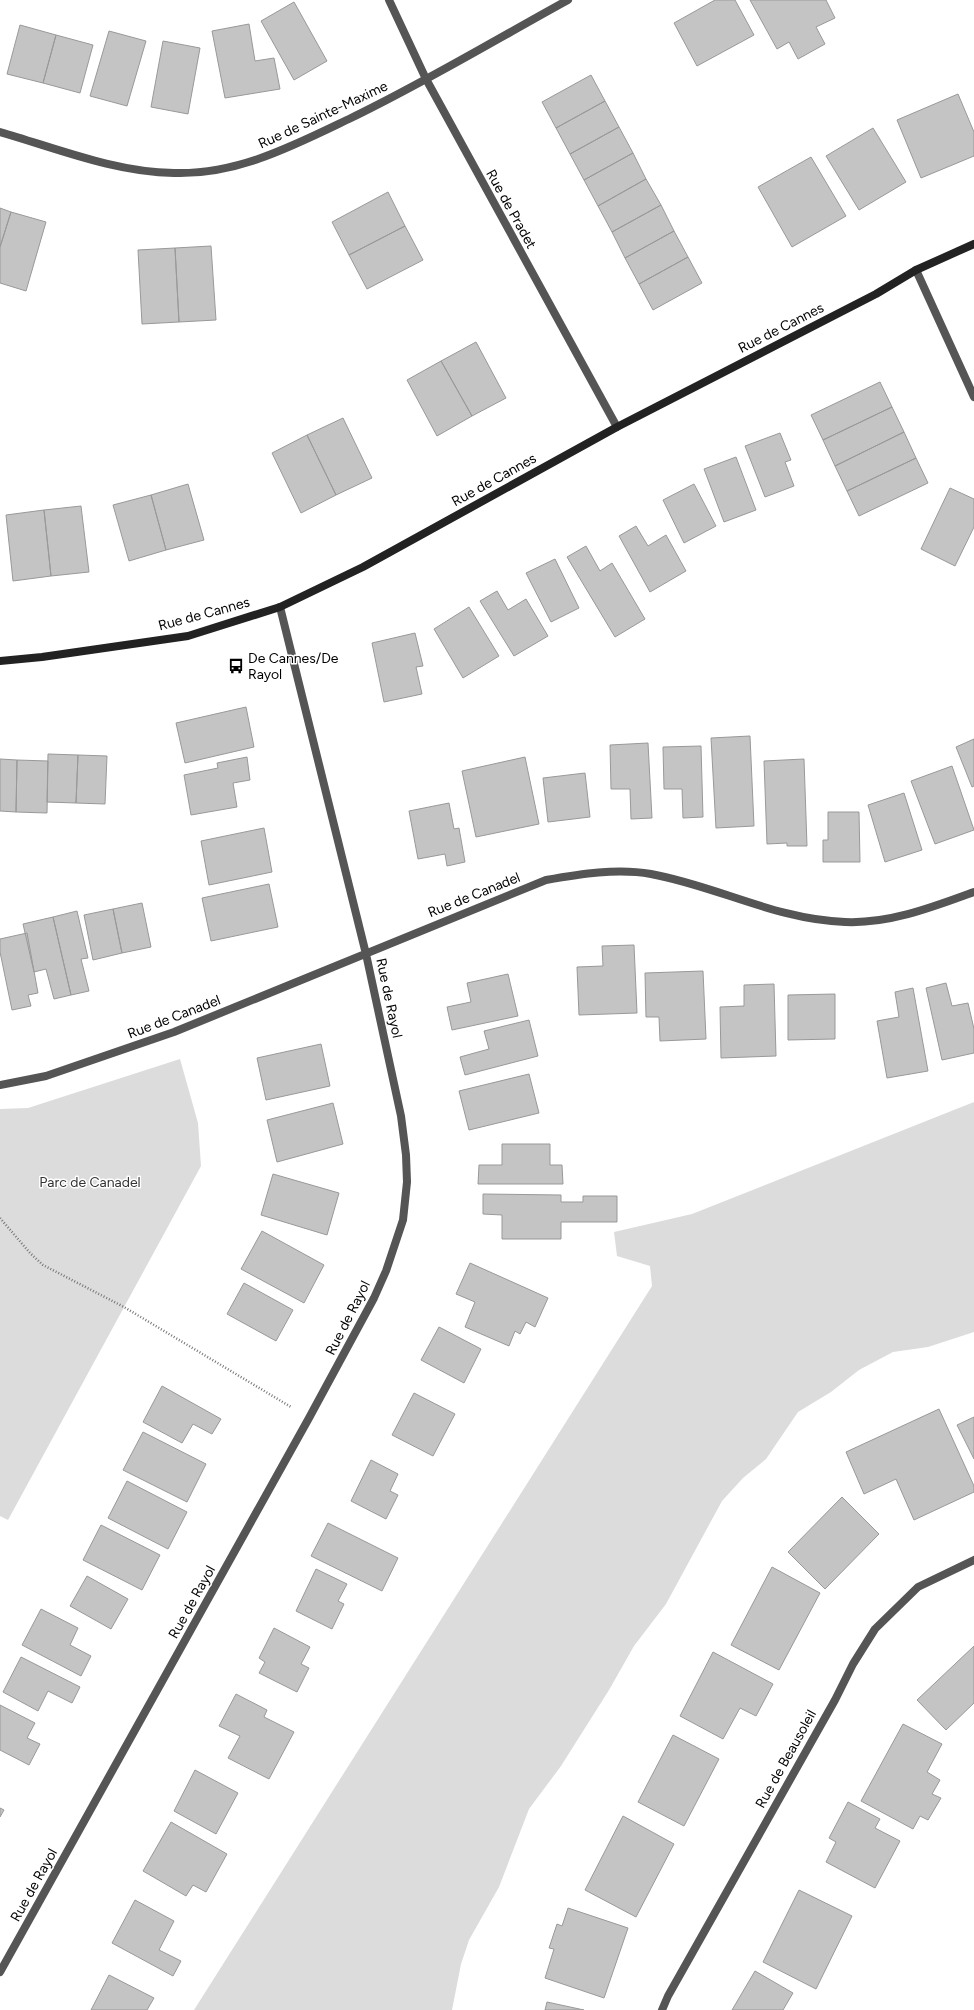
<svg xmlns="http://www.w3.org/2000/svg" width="974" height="2010" viewBox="0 0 974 2010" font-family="Figtree,sans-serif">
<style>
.green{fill:#dcdcdc}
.building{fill:#c4c4c4;stroke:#999}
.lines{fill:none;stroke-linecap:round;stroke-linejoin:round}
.path{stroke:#777;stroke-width:2.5;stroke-dasharray:1 2;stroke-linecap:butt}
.street{stroke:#555;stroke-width:8}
.secondary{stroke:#222;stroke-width:8}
.labels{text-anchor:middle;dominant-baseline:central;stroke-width:3;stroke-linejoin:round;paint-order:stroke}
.street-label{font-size:14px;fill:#000;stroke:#fff}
.poi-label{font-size:14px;fill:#000;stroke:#fff;text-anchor:start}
.park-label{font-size:14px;fill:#333;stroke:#fff}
</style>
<rect width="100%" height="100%" fill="#fff"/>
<path class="green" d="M180,1059l18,64 3,43 -193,354 -8,-4v-407l28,-1z
M974,1102v230l-46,15 -35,5 -34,18 -28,22 -33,20 -32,47 -23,19 -21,23 -56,103 -32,42 -25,44 -48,76 -32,43 -30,78 -30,53 -8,24 -9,46h-258l458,-724 -2,-20 -33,-10 -3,-24 78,-18z"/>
<path class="building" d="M715,0h20l19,35 -57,31 -23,-43z
M750,0h76l9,18 -19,9 9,17 -27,15 -9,-17 -12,7z
M294,2l33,59 -33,19 -33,-59z
M249,24l6,37 19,-3 6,31 -55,9 -13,-67z
M20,25l36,10 -13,48 -36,-9z
M109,31l37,10 -19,65 -37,-10z
M56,35l37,10 -13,48 -37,-10z
M163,41l37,7 -12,66 -37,-7z
M591,75l14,26 -49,27 -14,-26z
M958,94l16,38v24l-53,22 -24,-58z
M605,101l14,26 -49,27 -14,-26z
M619,127l14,26 -49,27 -14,-26z
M873,128l33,54 -47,28 -33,-54z
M633,153l13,26 -48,27 -14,-26z
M811,157l35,59 -54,31 -34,-60z
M646,179l15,26 -49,27 -14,-26z
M388,192l17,34 -56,29 -17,-33z
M661,205l13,26 -49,27 -13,-26z
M0,208l11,4 -11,35z
M11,212l35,10 -20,69 -26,-8v-36z
M405,226l18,34 -56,29 -18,-34z
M674,231l14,26 -49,27 -14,-26z
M211,246l5,74 -37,2 -4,-74z
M175,248l4,74 -37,2 -4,-74z
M688,257l14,26 -49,27 -14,-26z
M476,342l30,56 -34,18 -31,-55z
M441,361l31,55 -35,20 -30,-56z
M880,382l12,25 -69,33 -12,-25z
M892,407l12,25 -69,34 -12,-26z
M343,418l29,60 -36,17 -29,-60z
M904,432l12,26 -69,33 -12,-25z
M780,433l11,27 -6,2 9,24 -29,11 -20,-51z
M307,435l29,60 -35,18 -29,-60z
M736,457l20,53 -32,12 -20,-53z
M916,458l12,25 -69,33 -12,-25z
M188,484l16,56 -38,10 -15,-55z
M694,484l22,42 -32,17 -21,-43z
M950,488l24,11v28l-19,39 -34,-17z
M151,495l15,55 -37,11 -16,-56z
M81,506l8,66 -38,4 -7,-66z
M44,510l7,66 -38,5 -7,-66z
M636,526l12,20 18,-11 20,36 -36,21 -31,-56z
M586,546l14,25 12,-8 33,56 -30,18 -48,-80z
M555,559l24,49 -28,14 -25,-49z
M497,591l11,19 18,-11 22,37 -34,20 -34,-55z
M469,607l30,49 -36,22 -29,-49z
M415,633l8,33 -7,1 6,27 -38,8 -12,-59z
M246,707l8,40 -69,16 -9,-40z
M750,736l4,90 -38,2 -5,-90z
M974,739v47l-2,1 -16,-40z
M648,743l4,75 -21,1 -1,-30h-19l-1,-44z
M701,746l2,71 -20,1 -1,-29h-18l-1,-42z
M48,754l30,1 -2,48 -29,-1z
M78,755l29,1 -2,48 -29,-1z
M247,757l3,23 -17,3 4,24 -46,8 -7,-40 34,-7 -1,-5z
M525,757l14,67 -63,13 -14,-66z
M0,759l17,1 -1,52 -16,-1z
M804,759l3,87h-20v-3l-20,1 -3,-83z
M17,760l31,1 -1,52 -31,-1z
M952,766l22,64 -39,14 -24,-63z
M585,773l5,44 -42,5 -5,-44z
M904,793l18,57 -37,12 -17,-57z
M449,803l5,26 5,-1 6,34 -18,4 -2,-12 -27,5 -9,-48z
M828,812h31l1,50h-37v-22h5z
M264,828l8,44 -63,13 -8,-44z
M269,884l9,43 -67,14 -9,-43z
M142,903l9,44 -29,6 -9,-44z
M113,909l9,44 -29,7 -9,-45z
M77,911l11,47 -7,1 8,32 -18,4 -18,-78z
M53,917l18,78 -17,4 -8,-30 -12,3 -11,-48z
M27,933l11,60 -10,2 3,11 -19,4 -12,-58v-13z
M634,945l3,68 -58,2 -2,-48 26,-1 -1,-20z
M703,971l3,68 -46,2 -1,-24h-13l-1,-44z
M508,974l10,42 -66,14 -5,-23 24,-5 -4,-19z
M946,983l6,23 16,-3 6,26v24l-32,7 -16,-72z
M774,984l2,72 -55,2 -1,-51 24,-1v-21z
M913,988l15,83 -41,7 -10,-57 22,-4 -4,-25z
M835,994v45l-47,1v-45z
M529,1020l9,36 -73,19 -5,-18 29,-8 -5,-18z
M321,1044l9,42 -64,14 -9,-42z
M529,1074l10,39 -70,17 -10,-39z
M333,1103l10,41 -66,18 -10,-42z
M502,1144h48v21h12l1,19h-85l1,-19h23z
M273,1174l66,19 -12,42 -66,-20z
M483,1194l78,1v7h22v-6h34v26h-56v17h-59v-24l-19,-1z
M262,1231l62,34 -20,38 -63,-34z
M470,1263l78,35 -13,29 -9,-5 -6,12 -5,-3 -6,15 -44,-19 10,-25 -19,-8z
M244,1283l49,27 -17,31 -49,-27z
M439,1327l42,22 -17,34 -43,-23z
M162,1386l59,33 -9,15 -19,-10 -11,19 -39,-21z
M414,1393l41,21 -22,42 -41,-21z
M939,1409l35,77v6l-60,28 -18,-41 -32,15 -18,-42z
M974,1417v42l-17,-34z
M143,1432l63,32 -19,38 -64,-32z
M371,1460l27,14 -8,17 8,4 -12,24 -35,-18z
M127,1481l60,31 -19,37 -60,-31z
M842,1497l37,37 -54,55 -37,-37z
M328,1523l70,35 -16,33 -71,-35z
M101,1525l59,30 -18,35 -59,-30z
M772,1567l48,26 -41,77 -48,-25z
M316,1569l31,15 -9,17 6,3 -12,25 -36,-18z
M87,1576l41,23 -17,30 -41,-23z
M41,1609l37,19 -8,17 21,11 -10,20 -59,-31z
M274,1628l36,19 -9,17 8,4 -12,24 -38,-19 6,-11 -6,-4z
M974,1646v57l-28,27 -29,-30z
M713,1652l60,32 -17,32 -16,-8 -17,31 -43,-23z
M21,1657l59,30 -8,16 -24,-12 -10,20 -35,-19z
M236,1694l31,16 -3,7 30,15 -25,47 -41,-21 12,-22 -21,-10z
M0,1705l35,18 -8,15 13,6 -11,21 -29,-15z
M903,1724l39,20 -15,28 13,8 -8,14 9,4 -13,22 -8,-4 -7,13 -52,-28z
M673,1735l46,24 -35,67 -46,-24z
M195,1770l43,23 -22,41 -42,-23z
M848,1802l32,17 -5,9 25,13 -25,47 -49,-26 10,-20 -7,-4z
M0,1808l4,2 -4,7z
M623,1816l51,28 -38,73 -51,-27z
M171,1822l56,32 -21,38 -13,-7 -7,11 -43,-25z
M799,1890l53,26 -36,73 -53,-27z
M135,1900l39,21 -15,29 22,11 -8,15 -61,-33z
M568,1908l60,20 -24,70 -59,-20 9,-29 -5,-1 8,-24 5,2z
M755,1971l38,22 -10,17h-51z
M109,1975l45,23 -7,12h-56z
M547,2002l37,8h-39z"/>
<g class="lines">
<path class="path" d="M0,1218l30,35 13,12 81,42 167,100"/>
<path class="street" d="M389,0l37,79 191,348
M0,132c56,16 114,40 174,41 63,2 119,-27 175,-54 75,-36 146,-79 219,-119
M916,270l58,127
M0,1085l46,-9 128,-44 372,-152c34,-6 71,-12 105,-6 66,12 126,46 194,48 44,2 88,-15 129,-30
M0,1972l309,-554 65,-120 12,-27 17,-51 4,-38 -1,-27 -5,-39 -35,-162 -86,-347
M662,2010l6,-14 167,-296 18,-36 22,-35 43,-42 56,-27"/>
<path class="secondary" d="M0,661l42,-4 146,-21 92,-29 83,-40 254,-140 259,-133 40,-24 58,-26"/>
</g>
<defs>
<symbol id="bus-bare" viewBox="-9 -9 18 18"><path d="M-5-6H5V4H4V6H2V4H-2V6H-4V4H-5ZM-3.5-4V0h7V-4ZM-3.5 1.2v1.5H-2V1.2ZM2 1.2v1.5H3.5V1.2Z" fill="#000" stroke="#fff" stroke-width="2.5" paint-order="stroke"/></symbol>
</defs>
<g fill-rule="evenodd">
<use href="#bus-bare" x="225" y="655" width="22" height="22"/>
</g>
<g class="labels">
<g class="street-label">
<text transform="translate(323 115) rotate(-25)">Rue de Sainte-Maxime</text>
<text transform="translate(511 209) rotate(61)">Rue de Pradet</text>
<text transform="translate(781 328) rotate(-27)">Rue de Cannes</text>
<text transform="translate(494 480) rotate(-29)">Rue de Cannes</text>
<text transform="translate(204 614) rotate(-15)">Rue de Cannes</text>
<text transform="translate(474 895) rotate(-22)">Rue de Canadel</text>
<text transform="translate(389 998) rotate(78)">Rue de Rayol</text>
<text transform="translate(174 1017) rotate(-21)">Rue de Canadel</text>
<text transform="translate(348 1318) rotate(-63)">Rue de Rayol</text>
<text transform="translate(192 1602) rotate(-61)">Rue de Rayol</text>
<text transform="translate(786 1759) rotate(-61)">Rue de Beausoleil</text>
<text transform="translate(34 1885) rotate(-61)">Rue de Rayol</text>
</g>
<g class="poi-label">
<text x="248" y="658">De Cannes/De<tspan x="248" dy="16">Rayol</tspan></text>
</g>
<g class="park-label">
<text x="90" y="1182">Parc de Canadel</text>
</g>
</g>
</svg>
